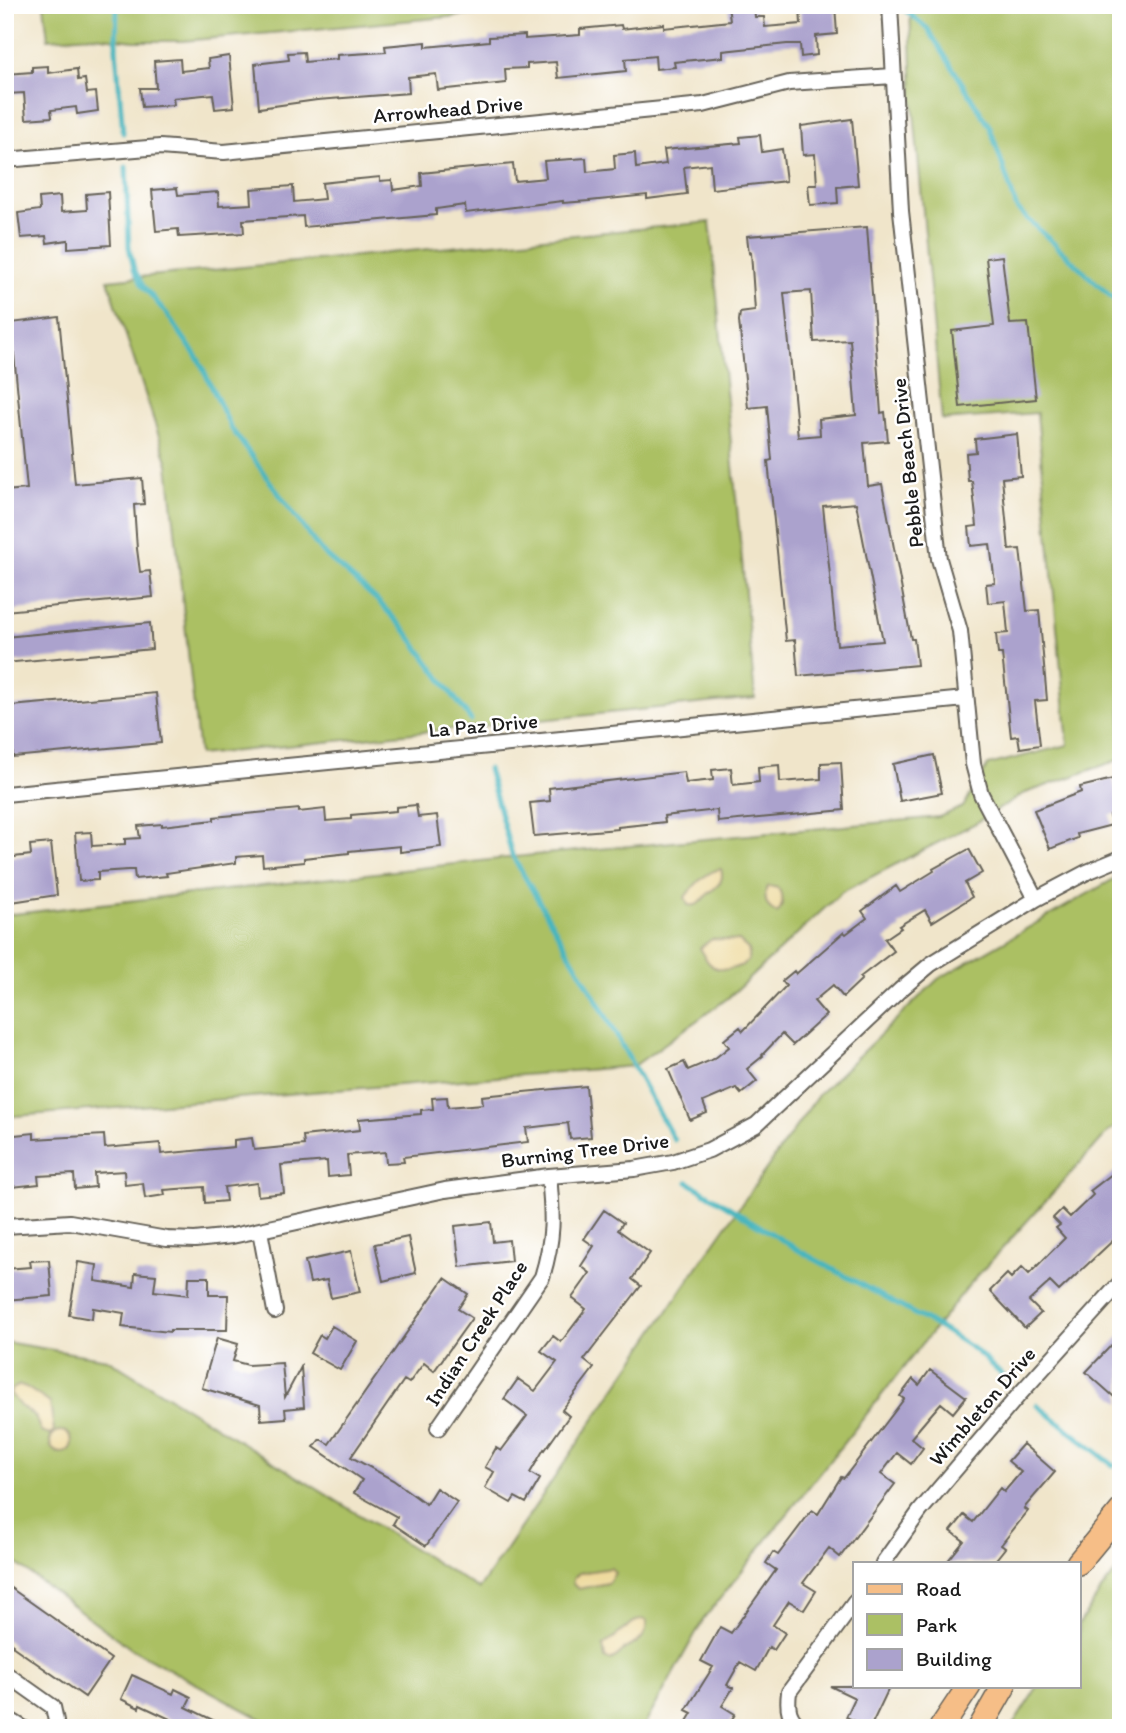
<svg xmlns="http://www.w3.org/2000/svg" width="1126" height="1733" viewBox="0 0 1126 1733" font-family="Itim,sans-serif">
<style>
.green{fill:#abc064;stroke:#646e40;stroke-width:2}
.sand{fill:#eeda9e;stroke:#857b5d;stroke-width:2}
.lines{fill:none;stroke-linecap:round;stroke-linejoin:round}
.stream{stroke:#46b5be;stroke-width:5}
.building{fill:#aba2cd;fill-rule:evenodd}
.minor-casing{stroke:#666259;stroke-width:18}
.primary-casing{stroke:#666259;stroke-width:26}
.minor{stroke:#fff;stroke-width:14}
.primary{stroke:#f6be87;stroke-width:23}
.labels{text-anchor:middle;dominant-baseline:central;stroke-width:5;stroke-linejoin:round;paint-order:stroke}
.street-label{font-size:21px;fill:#1c1c1c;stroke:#fff}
</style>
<rect width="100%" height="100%" fill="#fff"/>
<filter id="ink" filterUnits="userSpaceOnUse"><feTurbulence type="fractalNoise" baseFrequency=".0143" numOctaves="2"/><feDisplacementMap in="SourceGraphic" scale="14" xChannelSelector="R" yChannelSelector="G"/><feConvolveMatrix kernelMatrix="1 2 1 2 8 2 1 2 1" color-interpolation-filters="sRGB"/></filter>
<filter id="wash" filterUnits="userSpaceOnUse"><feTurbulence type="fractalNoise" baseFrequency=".00686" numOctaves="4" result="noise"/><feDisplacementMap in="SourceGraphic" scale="28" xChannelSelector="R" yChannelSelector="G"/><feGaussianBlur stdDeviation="1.57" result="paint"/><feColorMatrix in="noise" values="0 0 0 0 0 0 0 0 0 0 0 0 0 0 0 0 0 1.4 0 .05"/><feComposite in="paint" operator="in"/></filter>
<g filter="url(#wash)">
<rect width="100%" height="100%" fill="#f0e5ca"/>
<path class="green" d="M44,5h538l-400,36h-48l-40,-5 -46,3z
M910,5h211v754l-98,35 -47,29 -134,69 -114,106 -94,68 -629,51v-202l529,-60 405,-38 24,-10 25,-42 80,-20 -31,-332 -95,7 -29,-319z
M710,222l45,476 -556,57 -31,-291 -60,-184z
M1121,875v248l-12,8 -139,153 -267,336 -60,108h-365l-148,-80 -125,-93v-213l102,17 372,230 221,-326 119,-169 119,-115z
M1121,1566v162h-110l27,-42h41v-62l23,-35z"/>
<path class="sand" d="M721,869c4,13 -4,17 -13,25 -8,7 -9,13 -20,11l-3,-8c9,-12 21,-26 36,-28z
M769,886l9,2c5,8 6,18 -1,25 -10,-4 -13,-13 -11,-24z
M712,939l27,2 10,9 -1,11c-9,8 -30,13 -39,2 -4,-4 -6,-11 -9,-15z
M20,1385l6,2 24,16 4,27 -4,5 -9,-3 -6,-16 -15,-10 -10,-13 2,-4z
M50 1442a11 11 0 1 1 22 0a11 11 0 1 1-22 0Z
M611,1568l4,5 -7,10 -30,6 -5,-5v-5l6,-6z
M643,1619l4,3c-1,15 -7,20 -19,25 -8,4 -8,10 -19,13l-4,-2 -2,-12 31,-24z"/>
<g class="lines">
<path class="stream" d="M117,5l-1,44 7,84
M899,5l29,24 62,98 27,82 104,97
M126,167l3,80 5,22 9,17 24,28 32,46 32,68 89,122 56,49 30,32 65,89
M488,769l24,86 91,156 71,129
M688,1182l112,69 147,81 28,18 28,26
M1037,1405l76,60"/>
</g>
<g id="blocks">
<path class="building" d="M728,5h26l1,12h9l1,10 36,-3 -1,-16 35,-3 2,29 -21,2 1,19 -16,2 -1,-13h-13l-64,7v6l-49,5 1,5 -19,2 -1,-13 -30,3 1,12 -68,7 -2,-16 -29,2v4l-22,1 1,14 -68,7 -2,-16 -28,3 1,16 -92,7 -58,8 -4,-44 34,-4 -1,-7 16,-1 1,10 32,-3v-4l49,-3 -1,-6 41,-4v5l63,-6v-4l36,-2v4l55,-4v-6l41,-4 1,4 42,-5v4l66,-7z
M229,56l5,51 -19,2 -2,-15 -40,4 1,7 -32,2 -2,-19h16l-2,-27 26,-2 1,12 28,-3 -1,-9z
M48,66v7l29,-4 1,11 7,-1 2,14 9,-1 2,19 -21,3 -1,-7 -25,3 1,7 -26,2 -2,-26 -17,1 -1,-20 26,-2v-5z
M852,119l6,66 -21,2 1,16 -28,2 -2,-20h9l-2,-31 -12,1 -2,-29z
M760,135l2,17 20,-3 4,32 -74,8 -2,-25 -26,3 3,27 -40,5v-4l-58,6 -26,2v-2l-97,12 -1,-8 -29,4v6l-132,12 -1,-11 -60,4 1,13 -65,4 -1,-8 -22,2 -4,-41 25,-2 1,7 40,-3 1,14 33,-2 -1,-15 42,-3 1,16 30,-3 -2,-16 27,-3 31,-3v4l12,-1 1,10 29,-4 -1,-13 92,-9 2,17 31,-3 -2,-17 42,-3 1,14 28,-3 -1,-14 21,-2 1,15 30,-4 -2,-14 77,-7 -1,-6z
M108,192l3,53 -43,3v-8l-21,3 -1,-7 -25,2 -3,-25 22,-3 -1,-12 21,-2 1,16 26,-2 -1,-16z
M867,227l14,186 4,-1 3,29 -24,2 4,43 14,-2 29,155h3l3,26 -119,11 -3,-36 -9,1 -18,-180 4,-1 -5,-54 -19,2 -9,-87 1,-8 15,-2 -4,-59 -2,1 -2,-17zM811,291l3,51 36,-2 6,75 -37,4 1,16 -22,2 -14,-144zM856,503l27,138 -46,4 -14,-139z
M1002,256l8,68 18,-1 8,76 -76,8 -8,-76 42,-5 -8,-68z
M59,317l16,167 67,-6 2,26 -10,1 3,44 3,23 10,-1 3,26 -148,14v-120l22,-2 -16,-166z
M1017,434l4,42 -19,2 7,72 11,-1 7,62 12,-1 8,90 -12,1 5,44 -20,3 -2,-12 -7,1 -9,-83h-4l-2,-20 12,-1 -3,-32 -17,2 -2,-19 9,-1 -5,-39 -19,2 -2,-19 8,-1 -5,-45h-4l-2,-28 10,-1 -1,-13z
M150,623l2,26 -147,14v-26z
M156,693l5,50 -148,14 -2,-51z
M934,755l8,38 -42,8 -7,-37z
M841,762l3,48 -126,12 -1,-12 -53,6 1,6 -47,5v2l-84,7 -4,-33 20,-2 -1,-13 135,-16 2,11 27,-3 -1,-10 19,-2 2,17 26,-3 -1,-15 21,-2 1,17 41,-3v-16z
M1113,779l8,34 -11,2 2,10 -35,9 1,4 -28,11 -16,-39 47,-18 -1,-5z
M416,805l2,12 19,-2 4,32 -41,5v-6l-51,5v2l-45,5v4l-41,4 -1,-11 -26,2v6l-70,10 1,3 -32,3 -1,-9h-6l-30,2v8l-19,1 -4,-48 16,-1 1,14 33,-2v-5l15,-1 -2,-12 24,-2v2l52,-6v-3l85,-8v3l26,-3 1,12 25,-2v-4l45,-4v-4z
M51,843l6,52 -52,8v-45l26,-3 -1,-10z
M969,849l13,24 -17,10 7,14 -40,25 -7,-12 -26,16 2,2 -16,11 9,12 -34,26 2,2 -19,18 -10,-12 -19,16 12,14 -33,30 -11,-11 -20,21 1,1 -16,13 10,12 -16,13 -5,-6 -33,14 4,11 -17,7 -22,-51 16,-7 4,8 26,-11 15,-12 -5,-7 16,-13 3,4 43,-45 -4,-5 12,-10 2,3 48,-42 2,2 21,-16 -5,-7 34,-25 4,6 34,-21 -1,-2z
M586,1086l5,51 -21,2 -2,-16 -42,5 2,14 -125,15 1,5 -18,1 -1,-11 -38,3 2,20 -21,2 -1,-16 -46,4 3,28 -26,3 -1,-13 -33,4 2,14 -21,2 -1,-16 -40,3 1,5 -20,3 -2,-15 -18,2 -1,-14 -30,2 1,14 -20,2 -1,-15 -36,2 1,8 -27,3 -1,-10 -6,1v-42l29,-3v6l70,-4 1,13 55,-5 1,11 73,-7v-7l18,-2 2,12 50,-5 -1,-9 57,-6 -1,-11 62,-5v-4l12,-1 -1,-11 15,-1 1,10 35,-3 -1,-8z
M1121,1167v66l-62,58 -9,-9 -21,19 12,12 -16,15 -35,-37 17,-17 4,4 11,-11 7,7 36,-36 -9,-10 4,-3 -7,-7 9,-9 8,8 23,-22 -3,-4z
M604,1210l19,13 -5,7 32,23 -18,26 9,7 -57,74 10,8 -32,42 7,6 -24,34 -1,-1 -14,24 10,6 -14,24 -11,-6 -4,6 -26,-15 9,-16 -9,-5 11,-19 5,3 26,-35 -23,-17 14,-20 17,12 22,-29 -16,-11 12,-15 8,6 25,-33 -14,-11 18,-25 -9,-7 13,-20 -10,-7z
M491,1222l2,20 16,-2 2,21 -51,6 -5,-41z
M408,1237l8,36 -33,8 -8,-37z
M351,1251l9,41 -29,6 -4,-18 -17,3 -5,-22z
M49,1260l3,36 -47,4v-31l26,-2 -1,-6z
M78,1262l19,3 -2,16 39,6 1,-14 21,2 -2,16 34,4 1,-18h20v18h19l-1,35h-57v2l-48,-5 2,-14 -31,-5 -1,11 -23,-4z
M445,1278l23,16 -10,15 14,9 -38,53 -10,-8 -15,20 -5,-3 -53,77 42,23 33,24 10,-16 21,14 -31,44 -33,-22 4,-7 -43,-24 8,-13 -48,-33 6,-8 9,5z
M332,1326l25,15 -17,29 -30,-17 10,-18 5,3z
M1121,1335v68l-35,-31z
M217,1338l21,6 -5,17 15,4 34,-2 3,34 16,-30 3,40 -19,2 1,9 -25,2 -1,-15 -58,-17z
M930,1370l36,27 -13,16 -12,-10 -13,15 -17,20 12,10 -12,16 -14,-11 -16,21 14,10 -55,73 -11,-9 -26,35 13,8 -12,19 -15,-9 -16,24 12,8 -11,17 -5,-3 -13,24 -16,-9 -13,23 6,3 -11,18 13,8 -8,14h-44l9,-15 -6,-3 27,-43 -12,-6 19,-34 11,6 45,-63 -10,-7 7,-11 5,3 34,-45 6,4 23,-37 3,1 60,-79 -4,-3 13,-17 6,6z
M1023,1444l32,28 -31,36 4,3 -27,34 4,3 -12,15h-47l18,-22 -13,-10 13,-16 9,7 27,-34 4,4 17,-20 -13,-11z
M5,1584l106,75 -26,38 -73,-51 1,-2 -8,-5z
M132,1675l41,19 2,-5 16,8 -5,10 43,21h-40l-49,-23 -1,3 -18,-9z
M830,1686h60l-20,42 -24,-11 9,-19z"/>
</g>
</g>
<g filter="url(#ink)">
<use href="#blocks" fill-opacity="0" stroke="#666259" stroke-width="2"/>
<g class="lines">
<defs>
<path id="minor" d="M890,5l11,206 38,348 21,72 13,133 8,30 55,105
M5,160l155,-13 64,5 479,-47 86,-22 104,-7
M5,794l960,-95
M5,1226l65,-4 97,17 28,1 37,-4 213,-46 104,-14 85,-7 39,-7 36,-12 47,-25 144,-135 31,-26 105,-65 51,-27 34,-14
M260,1231l15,80
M438,1428l104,-151c12,-39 11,-61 7,-101
M883,1563l37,-52 98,-115 103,-114
M5,1673l48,34 3,14 -3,7
M5,1717l18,11
M802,1728c-14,-10 -15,-20 -13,-36l66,-90"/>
<path id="primary" d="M1078,1563l43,-52
M941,1728l28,-42
M980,1728l24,-42"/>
</defs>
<use href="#minor" class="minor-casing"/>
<use href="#primary" class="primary-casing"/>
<use href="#minor" class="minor"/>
<use href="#primary" class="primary"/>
</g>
</g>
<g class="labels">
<g class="street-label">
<text transform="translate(448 109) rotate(-5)">Arrowhead Drive</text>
<text transform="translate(907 463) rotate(-96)">Pebble Beach Drive</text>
<text transform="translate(483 725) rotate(-5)">La Paz Drive</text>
<text transform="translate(585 1150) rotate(-7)">Burning Tree Drive</text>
<text transform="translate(476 1333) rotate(-57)">Indian Creek Place</text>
<text transform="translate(982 1406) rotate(-49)">Wimbleton Drive</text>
</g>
</g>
<rect width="1126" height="1733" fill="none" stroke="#fff" stroke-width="28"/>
<rect x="853" y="1562" width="228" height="126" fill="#ffffff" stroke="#a4a4a4" stroke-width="2"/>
<rect x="867" y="1584" width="35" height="10" fill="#f6be87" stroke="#a4a4a4" stroke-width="2"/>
<text x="916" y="1596" font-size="21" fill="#1c1c1c">Road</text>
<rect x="867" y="1614" width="35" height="21" fill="#abc064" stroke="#a4a4a4" stroke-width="2"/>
<text x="916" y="1632" font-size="21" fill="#1c1c1c">Park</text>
<rect x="867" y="1649" width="35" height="21" fill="#aba2cd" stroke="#a4a4a4" stroke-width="2"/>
<text x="916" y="1666" font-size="21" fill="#1c1c1c">Building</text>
</svg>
